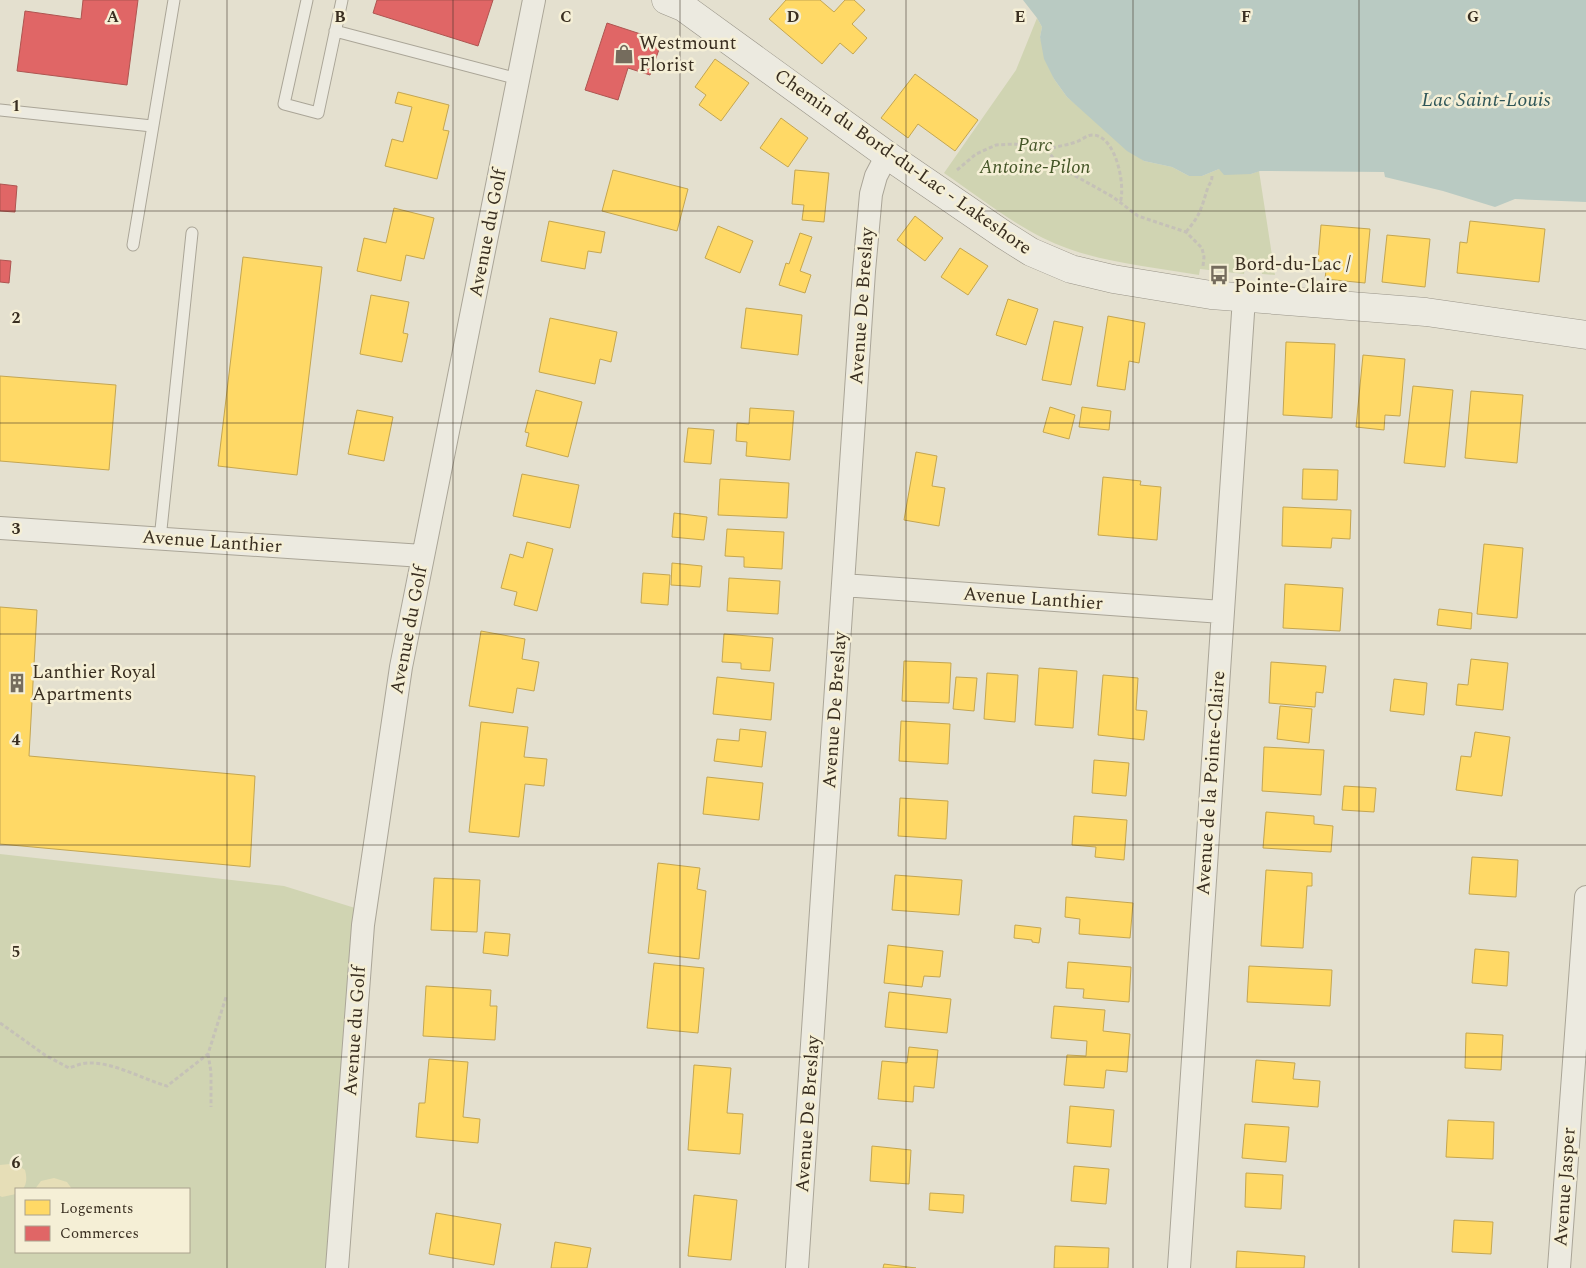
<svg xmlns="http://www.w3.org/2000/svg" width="1586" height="1268" viewBox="0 0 1586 1268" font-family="Spectral,serif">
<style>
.green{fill:#d0d4b2;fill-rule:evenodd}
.sand{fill:#e6deb7}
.water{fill:#b9cac2}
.homes{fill:#ffd966;stroke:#c4a651}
.shops{fill:#e06666;stroke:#ae5551}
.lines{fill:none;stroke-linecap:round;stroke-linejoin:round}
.lane-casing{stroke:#aaa597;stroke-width:13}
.street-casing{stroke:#aaa597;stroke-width:24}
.secondary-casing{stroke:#999488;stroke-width:29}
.path{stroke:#c5c1b7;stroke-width:3;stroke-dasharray:4 2.5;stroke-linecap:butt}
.lane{stroke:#eceae0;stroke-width:11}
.street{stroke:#eceae0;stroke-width:22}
.secondary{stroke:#eceae0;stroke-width:28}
.grid{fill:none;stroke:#392e20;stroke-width:1;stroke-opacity:0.55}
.labels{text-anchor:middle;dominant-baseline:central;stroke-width:5;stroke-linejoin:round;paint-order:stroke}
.poi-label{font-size:19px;fill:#392e20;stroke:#f5efd6;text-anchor:start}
.park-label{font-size:19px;font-style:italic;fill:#445527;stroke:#f5efd6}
.street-label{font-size:19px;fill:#392e20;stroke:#f5efd6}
.water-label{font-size:20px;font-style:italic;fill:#2f5658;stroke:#f5efd6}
.grid-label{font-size:16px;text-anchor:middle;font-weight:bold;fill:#392e20;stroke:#f5efd6;stroke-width:5;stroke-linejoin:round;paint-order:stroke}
</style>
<rect width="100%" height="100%" fill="#e4e0cf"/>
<path class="green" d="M1037,18l5,9 -2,10 14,42 13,18 77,64 28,6 17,9h13l17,-7 32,5 8,-3 16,104 -13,-1 -1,-6 -16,-1 -1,7 -44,-5 -1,6c-52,-9 -108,-13 -156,-37 -34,-17 -67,-43 -99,-65l72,-103z
M0,854l284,32 84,26 -24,356h-344zM16,1189h173v63h-173z"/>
<path class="sand" d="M10,1164l9,2 6,4c2,8 2,13 -2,19h-7v5l-14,3 -2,-1v-31z
M54,1178l13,4 5,7h-37l6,-8z"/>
<path class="water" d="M1023,0h563v202l-71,-3 -20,8 -52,-16 -58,-14 -1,-5 -124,-1 -9,3 -27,1 -5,-6 -17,7h-13l-17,-9 -28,-6 -17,-10 -60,-54 -13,-18 -10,-20 -4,-22 2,-10 -5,-9z"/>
<path class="homes" d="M786,0h34l14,12 11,-12h9l11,10 -13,14 15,14 -14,16 -13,-11 -18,21 -53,-45z
M715,59l34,24 -28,38 -22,-16 7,-10 -11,-8z
M915,74l63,46 -23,31 -37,-27 -10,14 -27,-20z
M398,92l51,13 -6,25 6,1 -12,48 -52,-13 7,-27 11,3 9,-35 -17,-4z
M781,118l27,20 -20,29 -28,-19z
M613,170l75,19 -11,42 -75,-20z
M795,170l34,3 -5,49 -22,-2 2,-15 -12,-1z
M394,208l40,10 -10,41 -18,-4 -5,26 -44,-10 7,-33 22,5z
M915,216l28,22 -18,23 -28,-21z
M549,221l56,11 -4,21 -13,-2 -3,18 -44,-8z
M1470,221l75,8 -6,53 -82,-9 3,-31 7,1z
M1321,225l49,4 -5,54 -40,-4 2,-17 -9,-1z
M718,226l35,15 -13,32 -35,-15z
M800,233l12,4 -12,34 11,4 -6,18 -26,-8 7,-22 3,1z
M1387,235l43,4 -5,48 -43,-5z
M960,248l28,18 -20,29 -27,-18z
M243,257l79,10 -25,208 -79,-9z
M371,295l38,7 -6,31 5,1 -6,28 -42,-8z
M1008,299l30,10 -12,36 -30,-10z
M746,308l56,7 -4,40 -57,-7z
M1108,316l37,7 -6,40 -10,-2 -4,29 -28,-4z
M550,318l67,14 -6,30 -11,-3 -5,25 -56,-12z
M1054,321l29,6 -12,58 -29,-5z
M1286,342l49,2 -3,74 -49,-3z
M1363,355l42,4 -5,57 -15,-1 -1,15 -28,-3z
M0,376l116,9 -7,85 -109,-9z
M1413,386l40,4 -8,77 -41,-4z
M536,390l46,12 -14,55 -42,-11 3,-13 -4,-1z
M1471,391l52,4 -6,68 -52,-5z
M1050,407l25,8 -6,24 -26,-7z
M1082,407l29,4 -2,19 -30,-3z
M750,408l44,3 -4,49 -44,-4 1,-14 -11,-1 1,-18 12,1z
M357,410l36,7 -9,44 -36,-7z
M688,428l26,2 -3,34 -27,-2z
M916,452l21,4 -5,30 13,2 -6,38 -35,-6z
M1303,469l35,1 -1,30 -35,-1z
M522,474l57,11 -9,43 -57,-12z
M1103,477l38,4 -1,4 21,2 -4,53 -59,-5z
M720,479l69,4 -2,35 -69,-3z
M1283,507l68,3 -1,29 -18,-1 -1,10 -49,-2z
M674,513l33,4 -3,23 -32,-3z
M727,529l57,3 -2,37 -38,-2v-10l-19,-1z
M527,542l26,7 -16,62 -23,-6 3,-13 -16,-4 9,-34 13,4z
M1484,544l39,4 -6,70 -40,-4z
M672,563l30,3 -2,21 -29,-2z
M643,573l27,2 -2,30 -27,-2z
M729,578l51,3 -2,33 -51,-3z
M1285,584l58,4 -3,43 -57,-3z
M0,607l37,3 -8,146 226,20 -5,91 -250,-23z
M1439,609l33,4 -1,16 -34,-4z
M481,631l44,8 -3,20 17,3 -5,29 -17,-3 -4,25 -44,-7z
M724,634l49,4 -3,33 -29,-2v-6l-19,-1z
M1471,659l37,4 -5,47 -47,-5 2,-21 10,1z
M904,661l47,2 -2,40 -47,-2z
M1271,662l55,4 -3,27 -7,-1 -1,15 -46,-4z
M1039,668l38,3 -4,57 -38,-3z
M987,673l31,2 -3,47 -31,-3z
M1103,675l35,3 -2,32 11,1 -3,29 -46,-5z
M717,677l57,6 -3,37 -58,-6z
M956,677l21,1 -3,33 -21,-2z
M1394,679l33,4 -3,32 -34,-4z
M1280,706l32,3 -3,34 -32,-4z
M901,721l49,3 -2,40 -49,-3z
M481,722l47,5 -4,30 23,2 -3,27 -19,-2 -6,53 -50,-5z
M740,729l26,3 -4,35 -48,-6 3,-22 22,2z
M1475,732l35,5 -8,59 -46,-6 5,-34 10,1z
M1264,747l60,3 -3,45 -59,-4z
M1094,760l35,3 -3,33 -34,-3z
M707,777l56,6 -4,37 -56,-6z
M1344,786l32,2 -2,24 -32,-2z
M900,798l48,3 -2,38 -48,-3z
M1266,812l48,4v8l19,2 -2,26 -68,-4z
M1074,816l53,4 -3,40 -29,-3 1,-10 -24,-2z
M1472,857l46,3 -2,37 -47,-3z
M658,863l42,5 -3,21 9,2 -7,68 -51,-6z
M1266,870l46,3v13h-5l-4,62 -42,-2z
M895,875l67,5 -3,35 -67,-5z
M434,878l46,2 -3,52 -46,-2z
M1066,897l67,6 -3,35 -51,-4 1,-15 -15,-2z
M1015,925l26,3 -2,15 -7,-1v-2l-18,-2z
M485,932l25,2 -2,22 -25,-3z
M888,945l55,6 -3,26 -16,-1 -2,11 -38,-4z
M1475,949l34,3 -2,34 -35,-3z
M1068,962l63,5 -2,35 -46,-4 1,-9 -18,-1z
M654,963l50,5 -6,65 -51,-5z
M1249,966l83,4 -2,36 -83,-4z
M426,986l65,4 -1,16h7l-2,34 -72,-4z
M889,992l62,7 -4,34 -62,-6z
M1054,1006l51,4 -2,21 27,3 -3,38 -21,-2 -2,18 -40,-3 3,-30 19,1 1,-15 -36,-3z
M1466,1033l37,2 -2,35 -36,-2z
M909,1047l29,3 -4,38 -20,-2 -1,16 -35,-3 4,-38 25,2z
M429,1059l39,3 -5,55 17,2 -2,24 -62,-6 3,-34h6z
M1256,1060l39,3 -2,16 27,2 -2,26 -66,-5z
M694,1065l37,3 -4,45 16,1 -3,40 -52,-4z
M1070,1106l44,4 -3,37 -44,-4z
M1448,1120l46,2 -1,37 -47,-2z
M1245,1124l44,3 -3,35 -44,-4z
M872,1146l39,4 -2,34 -39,-3z
M1074,1166l35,3 -3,35 -35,-3z
M1246,1173l37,2 -2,34 -36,-2z
M930,1193l34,2 -1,18 -34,-3z
M694,1195l43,5 -6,60 -43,-4z
M436,1213l65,11 -7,41 -65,-11z
M1454,1220l39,2 -2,32 -39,-2z
M555,1242l36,6 -4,20h-36z
M1055,1246l54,2 -1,20h-54z
M1237,1251l68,5 -1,12h-68z
M884,1264l32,4h-33z"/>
<path class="shops" d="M83,0h55l-11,85 -110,-14 8,-60 56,8z
M377,0h116l-15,46 -105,-33z
M607,23l55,18 -12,34 -22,-7 -10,32 -33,-10z
M0,184l17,2 -2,26 -15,-1z
M0,260l11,1 -2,22 -9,-1z"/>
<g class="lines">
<defs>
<path id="lane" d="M307,0l-23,104 34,9 24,-113
M335,31l183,48
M0,110l152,16
M133,245l41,-245
M160,539l32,-306"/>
<path id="street" d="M0,528l423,28
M843,585l379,27
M337,1268l26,-343 38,-258 133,-667
M797,1268l67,-997 7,-77 5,-18 11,-21
M1179,1268l65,-970
M1559,1268l27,-371"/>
<path id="secondary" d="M666,0l17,7 204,148 117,80 27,17 40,17 42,10 98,16 215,17 160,23"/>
</defs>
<use href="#lane" class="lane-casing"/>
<use href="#street" class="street-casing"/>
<use href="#secondary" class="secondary-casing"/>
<path class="path" d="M1046,151c12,-6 19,-5 30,-9 6,-2 12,-8 18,-7 22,2 32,51 26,68
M957,170l19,-16 20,-9 18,-1 28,4 7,5 14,16 50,28 25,19 48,16 16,16 2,9 -1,9
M1186,232c15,-18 15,-23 22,-45 2,-4 4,-6 4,-11
M0,1023l45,32 24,13c6,-2 13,-5 19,-5 26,-1 54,16 79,23l41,-32 18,-57
M208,1054l3,18v35"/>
<use href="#lane" class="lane"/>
<use href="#street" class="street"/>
<use href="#secondary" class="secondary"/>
</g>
<path class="grid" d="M227,0v1268M453,0v1268M680,0v1268M906,0v1268M1133,0v1268M1359,0v1268M0,211h1586M0,423h1586M0,634h1586M0,845h1586M0,1057h1586"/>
<defs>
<symbol id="shop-bare" viewBox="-9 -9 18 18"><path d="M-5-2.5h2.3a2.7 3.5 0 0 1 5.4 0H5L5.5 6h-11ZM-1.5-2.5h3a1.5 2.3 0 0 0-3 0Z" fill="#756c5d" stroke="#f5efd6" stroke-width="2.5" paint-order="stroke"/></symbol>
<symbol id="bus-bare" viewBox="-9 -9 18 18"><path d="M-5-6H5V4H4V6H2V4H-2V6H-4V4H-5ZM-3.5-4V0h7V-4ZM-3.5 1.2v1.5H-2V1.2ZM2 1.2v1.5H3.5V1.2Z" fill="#756c5d" stroke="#f5efd6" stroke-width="2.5" paint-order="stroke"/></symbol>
<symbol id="building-bare" viewBox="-9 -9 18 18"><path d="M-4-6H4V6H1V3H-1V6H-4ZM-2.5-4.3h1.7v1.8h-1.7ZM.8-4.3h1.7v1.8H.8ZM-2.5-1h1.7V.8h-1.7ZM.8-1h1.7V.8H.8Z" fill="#756c5d" stroke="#f5efd6" stroke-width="2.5" paint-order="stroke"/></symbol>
</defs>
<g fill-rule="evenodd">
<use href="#shop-bare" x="610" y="40" width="28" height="28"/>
<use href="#bus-bare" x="1205" y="261" width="28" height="28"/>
<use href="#building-bare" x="3" y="669" width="28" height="28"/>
</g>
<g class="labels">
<g class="poi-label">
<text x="639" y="43">Westmount<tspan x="639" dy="22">Florist</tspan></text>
<text x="1234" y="264">Bord-du-Lac /<tspan x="1234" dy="22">Pointe-Claire</tspan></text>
<text x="32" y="672">Lanthier Royal<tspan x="32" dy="22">Apartments</tspan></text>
</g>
<g class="park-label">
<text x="1035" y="145">Parc<tspan x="1035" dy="22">Antoine-Pilon</tspan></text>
</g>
<g class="street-label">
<text transform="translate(903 162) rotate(35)">Chemin du Bord-du-Lac - Lakeshore</text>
<text transform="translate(488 233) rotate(-79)">Avenue du Golf</text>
<text transform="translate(862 306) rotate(-86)">Avenue De Breslay</text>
<text transform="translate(212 542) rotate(4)">Avenue Lanthier</text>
<text transform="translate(1033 599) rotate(4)">Avenue Lanthier</text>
<text transform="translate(409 630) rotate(-79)">Avenue du Golf</text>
<text transform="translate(835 710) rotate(-86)">Avenue De Breslay</text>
<text transform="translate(1211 783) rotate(-86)">Avenue de la Pointe-Claire</text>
<text transform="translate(355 1031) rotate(-86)">Avenue du Golf</text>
<text transform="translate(808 1114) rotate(-86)">Avenue De Breslay</text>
<text transform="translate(1565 1187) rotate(-86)">Avenue Jasper</text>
</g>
<g class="water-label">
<text x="1486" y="100">Lac Saint-Louis</text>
</g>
</g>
<g class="grid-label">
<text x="113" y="22">A</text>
<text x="340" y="22">B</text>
<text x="566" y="22">C</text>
<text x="793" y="22">D</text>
<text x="1020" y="22">E</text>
<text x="1246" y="22">F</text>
<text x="1473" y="22">G</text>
<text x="16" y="111">1</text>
<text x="16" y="323">2</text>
<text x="16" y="534">3</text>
<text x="16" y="745">4</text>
<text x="16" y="957">5</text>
<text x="16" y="1168">6</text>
</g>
<rect x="15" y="1188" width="175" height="65" fill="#f5efd6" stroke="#aaa28d"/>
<rect x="25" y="1200" width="25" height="15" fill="#ffd966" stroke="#aaa28d"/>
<text x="60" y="1213" font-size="15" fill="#392e20">Logements</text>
<rect x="25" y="1226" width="25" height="15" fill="#e06666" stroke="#aaa28d"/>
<text x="60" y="1238" font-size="15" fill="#392e20">Commerces</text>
</svg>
